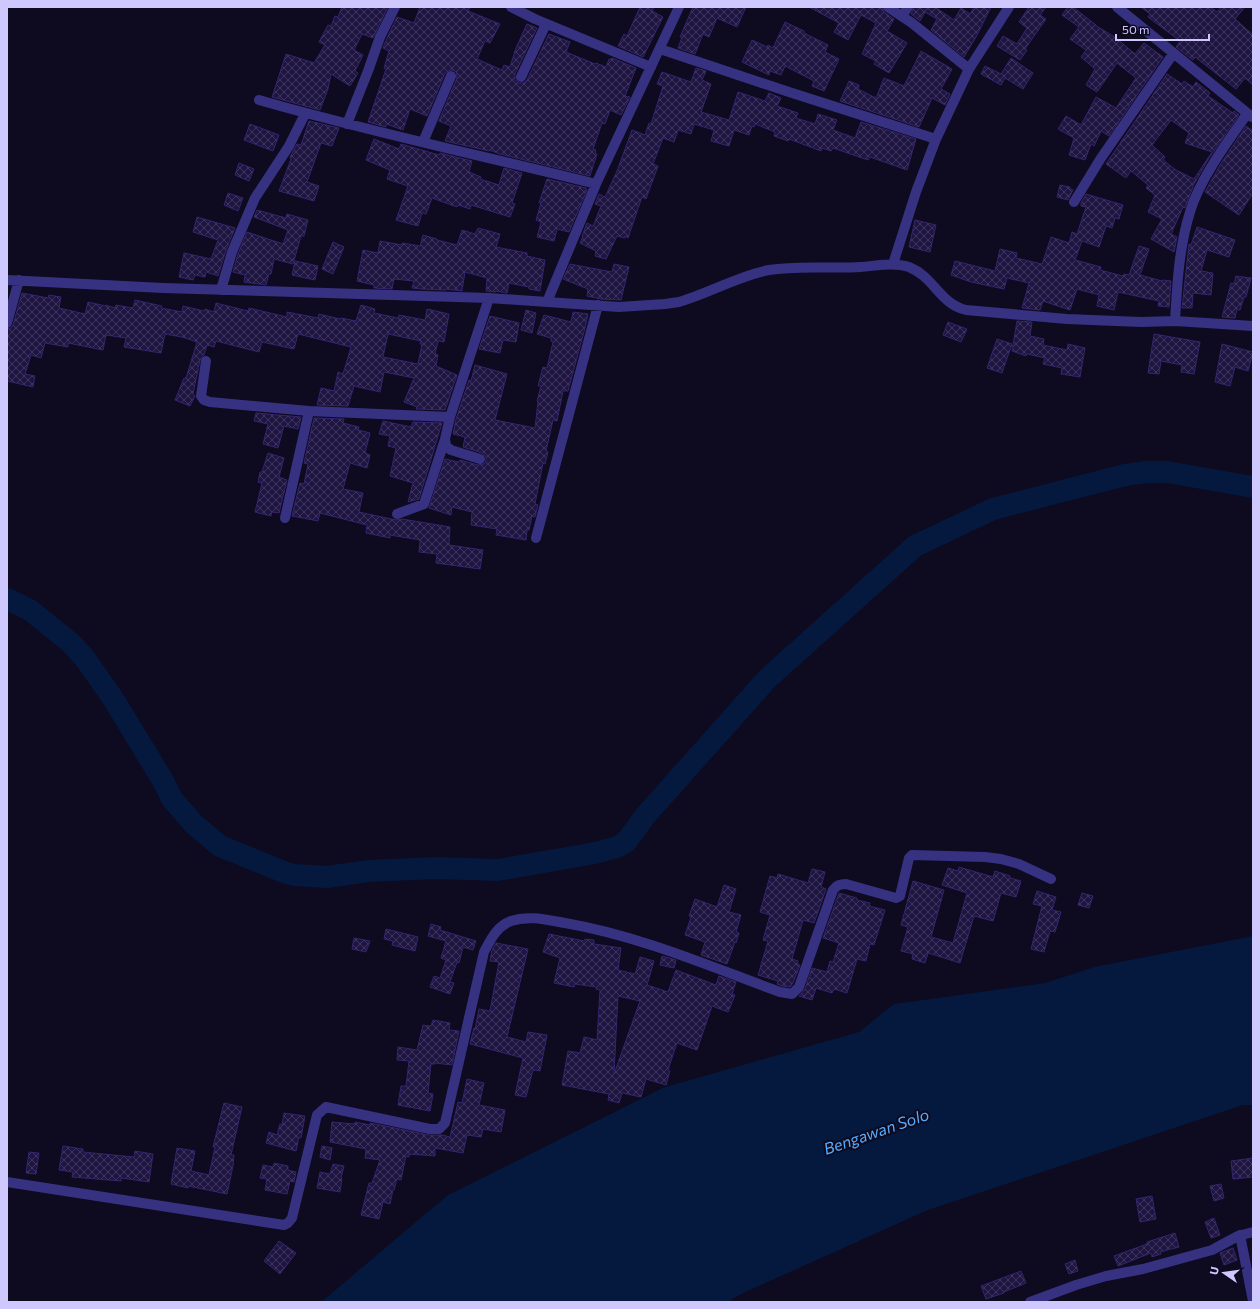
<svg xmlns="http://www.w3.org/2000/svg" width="1260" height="1309" viewBox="0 0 1260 1309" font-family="Commissioner,sans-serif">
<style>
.water{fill:#05183d}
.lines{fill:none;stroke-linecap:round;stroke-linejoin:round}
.river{stroke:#05183d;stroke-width:22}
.building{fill:url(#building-cross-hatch);stroke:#35256f;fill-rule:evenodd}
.street{stroke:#363281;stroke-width:10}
.labels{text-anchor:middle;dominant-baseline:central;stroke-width:4;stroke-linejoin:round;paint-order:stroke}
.water-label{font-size:16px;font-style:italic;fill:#56adff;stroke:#0e0a1f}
</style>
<defs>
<pattern id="building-cross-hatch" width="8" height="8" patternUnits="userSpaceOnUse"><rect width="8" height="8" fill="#1f1541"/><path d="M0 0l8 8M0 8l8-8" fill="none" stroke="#3e365e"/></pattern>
</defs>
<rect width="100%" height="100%" fill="#0e0a1f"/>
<path class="water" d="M1253,936v169h-10l-315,105 -187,84 -13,8h-407l127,-107 217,-108 194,-55 35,-28 151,-21 49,-16z"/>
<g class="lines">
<path class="river" d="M7,599l23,11 42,34 14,16 26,37 50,82 10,20 22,25 26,22 64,26 10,3 33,2 42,-6 67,-3 62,2 97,-17 22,-6 9,-5 19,-26 122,-137 148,-133 78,-37 132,-34 21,-3h21l86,15"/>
</g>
<path class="building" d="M342,7h46l-15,31 -11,-4 -8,16 9,5 -8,16 3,2 -8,13 -19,-12 -3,15 -8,21 -48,-13 14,-43 28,9 11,-18 -6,-3 9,-17 3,1 4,-10 3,1z
M420,7h50l-2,4 32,13 -10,19 -5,-2 -8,18 25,11 2,-5 6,2 6,-19 11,-24 10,4 -22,46v6l4,3h5l3,-3 22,-46 21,8 -4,10 29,12 1,-1 10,4 3,-8h2l1,-1 24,10 -11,28 5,1 -9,18 -11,-5 -5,14 -3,-1 -9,26 3,1 -1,3 2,1 -7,22 -90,-22 -11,-4v1l-44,-10 6,-15 -12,-5 18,-43 -1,-6 -3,-2h-3l-5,3 -18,43 -17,-7 -7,21 -17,-6v3l-18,-5 18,-53 -2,-1 5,-17 -6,-3 3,-8 11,-23 17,6z
M640,7h14l-2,4 11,6 -20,40 -25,-11 6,-12 3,2z
M693,7h53l-9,20 -20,-9 -8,19 -6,-3 -8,20 -17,-6 4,-11h-2z
M809,7h73l2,5 10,7 -7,12 20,12 -18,30 -15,-9 2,-3 -14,-7 14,-31 -15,-8 -13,25 -14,-8 5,-9z
M914,7h21l19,13 7,-12 9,6 4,-7h17l-15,30 -12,20 -33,-27 6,-11 -12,-7 -5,9 -9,-7z
M1029,7h17l-6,8 6,4 -21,30 2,1 -7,10 -23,-14 6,-10 14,8 10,-16 -8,-6z
M1068,7h5l23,18h-1l21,13 19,16 9,-11 19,14 -54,79 -8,-5 -7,15 -3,-2 -6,16 -16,-5 5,-17 -16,-9 8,-13 15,9 15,-28 20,11 20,-30 -19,-15 -20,29 -11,-7 9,-16 -14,-12 5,-7 -16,-11 9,-12 -17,-12z
M1141,7h69l7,5 4,-5h24l-10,12 18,16v50l-8,-7 -9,11 -41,-32 -2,3 -8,-6 -9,-7 4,-6 -32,-24 2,-3z
M785,22l19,9v2l24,12 -3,7 14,7 -15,32 -12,-5 2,-5 -29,-15 -4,9 -11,-4 -1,4 -27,-13 10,-22 15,7 1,-2 5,3z
M921,51l31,18 -11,20 9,5 -5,11 -13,-7 -13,29 -79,-26 9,-20 10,4 -1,4 18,9 8,-20 20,8z
M1011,58l22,15 -10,16 -18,-11 -4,7 -20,-11 4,-8 16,8z
M696,68l10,3 -4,9 9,4 -10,28 28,8 9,-28 27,9 4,-8 12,5 -4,8 21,7 -2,5 19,6 3,-10 19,6 -4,10 22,8 6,-16 55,17 -9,31 -37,-13 -2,3 -35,-12 -2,3 -9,-3 -1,3 -32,-12 -1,2 -14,-5 1,-4 -20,-8 -1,3 -2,-1 -3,9 -15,-5 -5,16 -18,-5 3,-11 -20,-6 -3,10 -13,-4 -4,12 -11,-4 -10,26 5,2 -12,33 -4,-2 -14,41 -3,-2v2l-8,-2 -11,23 -11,-3 1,-5 -16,-8 3,-7h-1l5,-13 6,3 8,-20 -6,-2 4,-10 6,3 12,-26 15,-41 13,5 4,-12 2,1 12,-38 -6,-2 5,-12 29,10z
M1167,74l15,10 2,-3 9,6 3,-5 14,11 -2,3 25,17 1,-2 5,4 -30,43 -15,26 -9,24 -2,-1 -12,27 6,3 -3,15 -23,-13 11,-20 -14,-7 7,-17 -9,-7 2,-3 -17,-14 -5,7 -20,-14zM1171,120l18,13 -4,10 27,9 -18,27 -18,-9 -13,-10 2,-3 -13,-12z
M309,121l30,7 -7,18 -11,-3 -14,39 12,4 -5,15 -35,-10 12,-32 -1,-2 7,-13 4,1z
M250,124l29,11 -6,16 -29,-11z
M1246,126l7,5v62l-14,22 -34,-23 15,-27z
M374,139l25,10 2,-5 38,11 1,-2 32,8 -3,11 12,5 -1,2 19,6 5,-17 18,5 -10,30 3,1 -5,13 -39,-12 -1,4 -12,-4 -1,2 -25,-9 -6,16 -4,-1 -4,13 -22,-6 12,-34 -21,-7 3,-9 -24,-10z
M239,163l15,6 -5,12 -14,-6z
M547,179l39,9 1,2 -18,42 -12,-3 -3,12 -17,-4 4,-15 -5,-2 5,-17h-2z
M1060,185l10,2v2l3,1 -5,10 -11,-3z
M228,193l15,5 -5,13 -14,-6z
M1086,194l37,11 -4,14 -4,-1 -3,10 -6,-2 -7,21 -17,-6 -7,19 26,7 -1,3 23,6 1,-2 5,1 10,-29 10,3 -9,26 22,6v-1l9,1 -2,26 -11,-1 1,-5 -41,-9 -4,18 -17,-4 2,-11 -22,-6 -7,21 -27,-9 -3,9 -18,-2 7,-25 -22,-5 -3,11 -33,-7 -20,-7 4,-14 40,10 5,-22 17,4 -1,5 26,6 9,-27 18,6 3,-11 5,2 9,-27 -5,-1v-3z
M257,210l29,8 1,-4 21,6 -4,16h-3l-8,28 -19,-5 -3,15h-2l-3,11 -22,-3 1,-7 -12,-3 5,-18 9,-22 36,12 5,-14 -34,-13z
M197,217l38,11 -9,22 -8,26 -12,-4 -1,5 -10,-2 -2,5 -14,-3 5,-24 27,6 7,-19 -25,-8z
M915,220l21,5 -6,27 -21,-5z
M1197,227l38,13 -6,17 -22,-7 -6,21 12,2 -2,22 -18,-2 -1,15h-10l7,-64 2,1z
M478,228l22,6 -4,13 31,6v3l18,4 -5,31 -11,-2v-2l-20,-4 -2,10 -11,-2v1l-10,-1 1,-13 -22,-6 -3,19 -16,-2v1l-25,-1 -9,-1 2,-7 -20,-2 -2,10 -18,-1v-3l-17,-4 6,-31 15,3 2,-12 22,4v-2l18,3 3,-11 14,4v1l20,5 5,-15 13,4z
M333,242l11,5 -11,27 -11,-5z
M295,261l23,5 -3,14 -23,-5z
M570,264l42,8 2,-8 15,3 -8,33 -20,-1 -14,-3 1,-7 -25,-10z
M1236,276l15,2 -5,19h-2l-4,13 -3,-1 -2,9 -13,-1 9,-34 3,1z
M22,293l26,5 1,-3 12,2 -2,11 26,6 3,-12 18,4v-1l9,3 1,-3 17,3 2,-8 27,6 -1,2 21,4 1,-6 21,5 1,-2 9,3 2,-9 32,8 1,-3 38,9v-5l31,6 1,-4 21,5 1,-1 15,3 5,-16 14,4 -1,4 24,5 1,-3 26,5 2,-11 22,5 -5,28 -6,-1 -3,13 3,1 -2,11 21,9 -12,35 -29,-1 1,-2 -13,-5 10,-24 -30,-6 -4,20 -26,-6 -6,20 -31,-1 4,-17 13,3 4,-19 5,2 8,-27 -53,-13 -4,15 -32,-7 -3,10 -43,-11 -2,6 -7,-2 -3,10 -4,5 -7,34 2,2 -5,10 -15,-6 9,-22h2l11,-36 -15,-5 -17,-3 -4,19 -37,-6 2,-9 -20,-3 -3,15 -35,-7v4l-23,-4 -4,15 -10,-3 -6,19 10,2 -2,11 -26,-6v-52l4,-1 2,-3zM388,334l33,7 -1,3h2l-4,20 -35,-7z
M526,310l10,3 -4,20 -11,-3z
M573,312l15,2 -3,14 -17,63h-5l-6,30 -4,-1 -7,31 2,1 -3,12 -2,-1 -8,41 3,1 -3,12 -3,-1 -3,14h-2l-1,10 -30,-5 1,-6 -26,-4 1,-13 -20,-5 -1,8 -22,-7 16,-49 14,3 1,-2 18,5 6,-1 2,-3v-4l-4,-4 -19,-6 2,-10 -12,-3 3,-15 13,-39 2,1 4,-16 32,9 -12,46 40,8 3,-26 -1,-1 4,-15h-3l5,-19 4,1 6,-26 -2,-1v-3l-14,-4 7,-19 27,7z
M490,316l29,7 -3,19 -13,-2 -3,13 -21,-4z
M1017,321l15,1 -2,14 14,3 -1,6 24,5 1,-6 17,4 -5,29 -19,-3 1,-6 -19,-4 2,-6 -18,-4 -1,2 -14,-5z
M948,322l19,7 -6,13 -18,-7z
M1154,334l46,8 -6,32 -13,-2 1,-7 -21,-4 -2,13 -11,-1z
M997,339l15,5 -10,29 -15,-5z
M1222,344l31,8 -5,19 -13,-4 -5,19 -15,-4z
M256,413l45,4 -3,12 -14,-3 -6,22 -15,-4 5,-20 -14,-3z
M314,418l30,1 -1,4 16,4 -1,3 12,3 -5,20 5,2 -3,13 -17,-5 -7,26 20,4 -4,19 37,8 6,-1 48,8 -1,18 34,5 -3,19 -44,-6 1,-9 -18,-2 1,-12 -30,-5v3l-24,-5 1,-8 -47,-12 -2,8 -26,-5 8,-33 4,1 4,-20 -4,-1z
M383,421l28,6 2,-5 29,1 -23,76 -11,3 5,-19 -23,-7 6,-28 -8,-2 2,-10 -11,-2z
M268,453l16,5 -5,19 8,3 -8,33 -7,-1 -1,4 -16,-4 7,-29 -4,-1 2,-10h2z
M959,867l34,10 2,-6 15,5v2l11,3 -5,16 -15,-4 -8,28 -19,-5 -14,47 -32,-10 -3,10 -13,-4 1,-5 -12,-3 7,-24 -7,-2 12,-44 31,9 -13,47 22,6 14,-50 -25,-8 6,-17 10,3z
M812,869l13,3 -4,15 5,2 -12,34 -11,-3 -11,39 6,2 -1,3 3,1 -7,18 -3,4 -8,-1 -5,-2 1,-3 -20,-6 10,-34 -5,-1 7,-25 -10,-3 10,-36 7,2 1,-4 30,9z
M724,885l12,4 -7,23 12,3 -5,17 3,1 -3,10 -1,-1 -8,22 -26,-9 4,-13 -20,-7 6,-18 -2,-1 6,-17 22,8z
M1037,891l19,6 -4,13 9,2 -6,20 -5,-1 -6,21 -13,-3 11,-43 -9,-2z
M839,893l18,5v2l13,3 -1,3 16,4 -11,35 -4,-1 -4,17 -9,-2 -10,34 -13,-4 -2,4 -16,-5 -4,12 -13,-4 6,-7 7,-21 15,4 3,-11 3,1 6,-19 -16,-5z
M1082,893l11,3 -4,12 -11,-3z
M431,924l10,3 -1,3 36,11 -3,9 -10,-3 -4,16 -2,-1 -7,20 4,1 -4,11 -20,-7 4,-11 6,2 6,-18 -5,-2 5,-17 -18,-5z
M386,929l32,8 -3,14 -23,-6 1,-4 -9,-2z
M549,934l35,7 1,-2 9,1v4l27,4 -3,22 17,4 5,-17 14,4 -7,24 21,7 8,-22 40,15 3,-9 17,6 -4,12 3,1 -7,17 -16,-6 -15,44 -20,-7 -9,27 2,1 -4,14 -20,-6 -5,18 -19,-4 -3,10 -11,-3 1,-6 -47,-9 6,-34 12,2 4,-16 13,3 3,-50 -4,-1v-2l-21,-3 -1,3 -20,-4 6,-25 -17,-6zM618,996l22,5 -26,73z
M354,938l16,3 -4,11 -14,-3z
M496,943l32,6 -21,88 19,5 2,-10 19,3 -7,36 -7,-1 -7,27 -11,-2 8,-37 -53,-14 4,-16 1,1 4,-20 11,2 9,-49 -9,-1 2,-11z
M662,956l14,4 -2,8 -14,-3z
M433,1020l17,3 -1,7 10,1 -7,34 -17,-2v1h-4l-3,29 5,1 -3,17 -32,-6 3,-19h5l3,-25 -12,-1 1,-13 19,3 6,-25 8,1z
M467,1079l17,4 -5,22 26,5 -4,22 -18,-3 -2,8 -14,-2 -4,18 -28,-5v8l-26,-2v3l-3,-1 -5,24 -4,-1 -3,11h-1l-3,14 -7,-2 -4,17 -18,-4 8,-32h3l8,-23 -15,-2 1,-9 -36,-7 2,-20 23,2v-2l15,3v-2l59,12h13l8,2 8,-35 4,1z
M224,1103l18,4 -11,48h3l-1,11 -6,28 -39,-8v2l-17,-4 6,-36 18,3 -4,20 18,4 6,-28h-2z
M284,1113l21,3 -4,22 -2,-1 -3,14 -30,-8 3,-11 8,3 3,-11 2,1z
M63,1146l20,3v3l51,5 1,-6 18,3 -4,28 -28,-4v3l-49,-4 1,-5 -14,-2z
M322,1146l10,2 -2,12 -10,-3z
M29,1152l10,1 -3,21 -10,-1z
M1253,1158v19l-20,2 -2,-18z
M274,1163l14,3v4l8,2 -2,10 -4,-1 -3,13 -22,-4 2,-11 -7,-1 3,-13 10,2z
M333,1164l11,2 -3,12 1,1 -2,13 -23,-4 3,-16 10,2z
M1221,1184l3,14 -10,3 -4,-15z
M1152,1196l4,23 -16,3 -4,-23z
M1214,1218l6,17 -9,3 -6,-16z
M1175,1233l4,14 -19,5 1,2 -9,3 -1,-4 -33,13 -4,-10 33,-12v-2z
M279,1241l17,12 -16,21 -16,-13z
M1233,1248l4,12 -13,5 -4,-12z
M1075,1260l3,11 -9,3 -4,-10z
M1021,1271l5,12 -22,9v1l-18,6 -5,-13z"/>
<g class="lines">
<path class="street" d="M511,7l24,12 116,48
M888,7l24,16 57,46
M1117,7l135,110
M902,16l6,-9
M660,49l129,43 147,47
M521,77l25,-53
M259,100c111,32 225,56 337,84
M347,124l21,-53 12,-34 15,-30
M423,142l28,-66
M1074,202l27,-44 72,-104
M893,264l23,-72 20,-53 33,-70 40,-62
M7,280l156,8 326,10 130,9 46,-3 14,-2c31,-9 59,-26 90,-32 30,-5 61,-1 91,-3 16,-1 33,-5 49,0 25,10 31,37 57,43l101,9 74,3 34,-1 78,5
M221,290l11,-38 23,-54 34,-52 16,-32
M547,302l49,-118 83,-177
M1175,321c2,-36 4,-74 15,-109 9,-32 38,-71 57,-98
M7,323l12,-43
M206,361l-5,35 3,4 6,2 99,9 141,6
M480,459l-29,-9 -5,-4 -1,-7 5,-22 39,-119
M397,514l27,-10 21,-65
M285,518l24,-107
M536,538l62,-233
M7,1182l277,43 4,-2 4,-5 25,-103 9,-8 104,22h9l6,-6 39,-171c7,-13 12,-25 27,-31 18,-6 36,-1 54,2 75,13 144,43 215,69l12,2 7,-7 34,-97c4,-5 7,-6 13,-6l50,14 4,-2 9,-38 3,-3 73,2 16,2 18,5 32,15
M1240,1235l13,66
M1030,1302l46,-17 30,-9 37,-7 69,-19 26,-14 15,-4"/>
</g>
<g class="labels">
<g class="water-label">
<text transform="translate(876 1131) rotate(-19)">Bengawan Solo</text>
</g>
</g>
<rect width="1260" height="1309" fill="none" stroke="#cfc8ff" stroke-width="16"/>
<g transform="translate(1224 1273) rotate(283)" stroke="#0e0a1f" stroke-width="3" paint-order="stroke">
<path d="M0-3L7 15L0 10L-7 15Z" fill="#cfc8ff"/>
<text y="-6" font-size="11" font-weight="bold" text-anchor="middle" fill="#cfc8ff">U</text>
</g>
<path d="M1116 34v6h93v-6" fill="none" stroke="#cfc8ff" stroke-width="2"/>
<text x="1122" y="34" font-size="12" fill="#cfc8ff" stroke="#0e0a1f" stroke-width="3" paint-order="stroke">50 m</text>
</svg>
